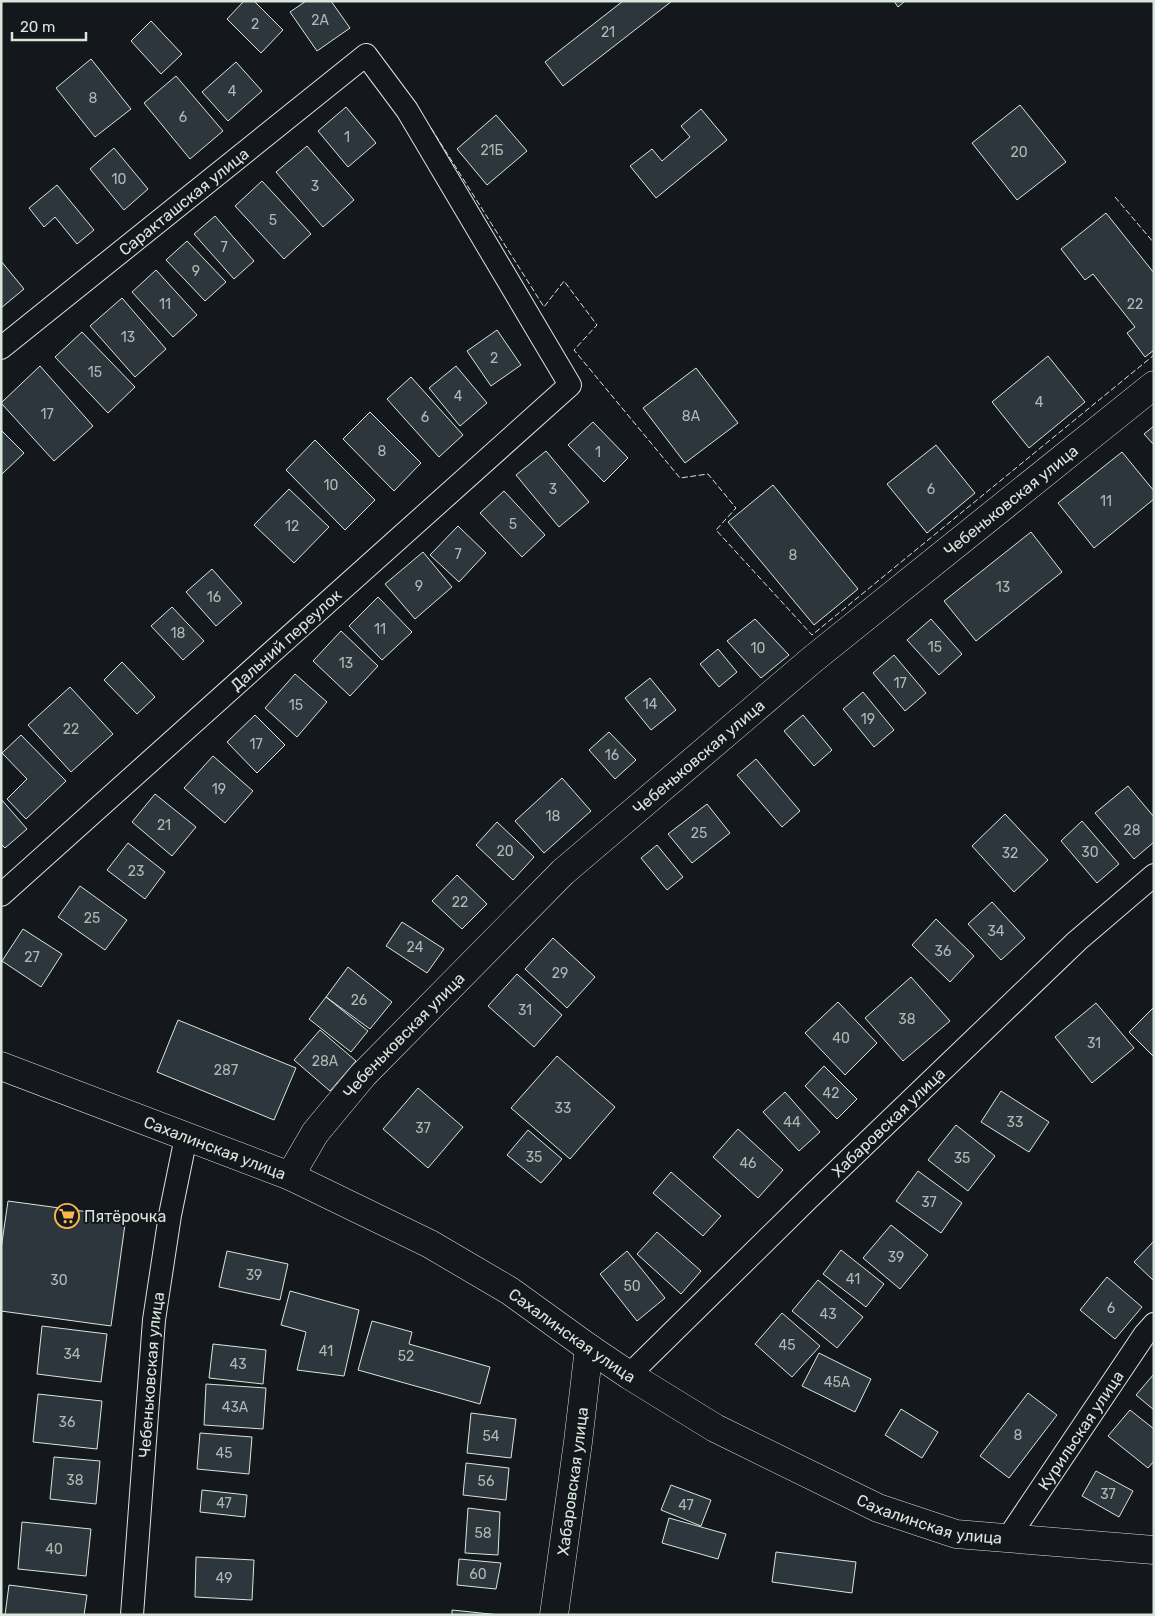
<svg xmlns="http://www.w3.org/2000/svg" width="1155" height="1616" viewBox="0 0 1155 1616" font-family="Rubik,sans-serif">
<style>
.building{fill:#2c363c;stroke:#d8e6dc}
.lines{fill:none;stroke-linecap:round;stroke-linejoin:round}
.street-casing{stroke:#d8e6dc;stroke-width:24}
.secondary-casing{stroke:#d8e6dc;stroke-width:29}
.street{stroke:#14181c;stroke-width:22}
.secondary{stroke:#14181c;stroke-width:28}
.fence{stroke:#d8e6dc;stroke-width:1;stroke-dasharray:6 2.5;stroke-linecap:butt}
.labels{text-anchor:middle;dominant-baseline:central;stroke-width:4;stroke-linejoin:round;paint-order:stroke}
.number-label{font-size:14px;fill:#adbab4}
.street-label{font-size:16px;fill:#d8e6dc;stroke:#14181c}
.poi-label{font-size:16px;fill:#d8e6dc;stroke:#14181c;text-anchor:start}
</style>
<rect width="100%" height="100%" fill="#14181c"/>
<path class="building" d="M244,1h10l29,29 -22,23 -34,-34z
M306,1h25l19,27 -33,23 -27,-39z
M623,1h49l-109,85 -18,-24z
M894,1h11l-7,6z
M151,21l31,33 -21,20 -30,-33z
M91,59l40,50 -36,28 -39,-49z
M236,62l26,29 -34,30 -26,-29z
M176,76l47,55 -33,28 -46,-56z
M1020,105l46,57 -49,38 -45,-57z
M346,107l30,36 -28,24 -30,-36z
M701,109l26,31 -71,58 -26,-32 22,-17 10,12 28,-24 -9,-11z
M496,115l31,36 -40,34 -30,-36z
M307,146l47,54 -31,27 -47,-55z
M114,148l34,41 -24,21 -34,-41z
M262,181l49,53 -27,25 -49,-53z
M57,185l37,45 -17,14 -22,-27 -11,10 -15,-19z
M1106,213l48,60v77l-9,7 -18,-24 8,-6 -42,-53 -8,6 -24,-31z
M215,216l39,45 -20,18 -40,-45z
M187,241l39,41 -21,19 -39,-41z
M1,261l23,28 -23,19z
M156,270l41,45 -24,22 -41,-45z
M122,298l44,51 -31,28 -45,-51z
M497,330l24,35 -30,21 -24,-35z
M82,332l53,55 -27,26 -53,-56z
M1048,356l37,46 -56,46 -37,-46z
M40,366l53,60 -39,35 -53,-58z
M456,366l31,37 -27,23 -31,-38z
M696,368l42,55 -53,40 -42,-55z
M411,377l52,58 -24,22 -52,-58z
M370,412l51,51 -27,28 -51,-52z
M593,422l35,36 -24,24 -36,-37z
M1154,426v19l-10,-11z
M1,430l23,23 -23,22z
M315,440l60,60 -30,30 -59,-60z
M936,445l39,48 -48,40 -40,-49z
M546,451l43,51 -30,25 -43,-52z
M1122,452l32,39v8l-60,49 -36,-45z
M773,485l85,104 -44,36 -86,-103z
M289,489l40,38 -35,36 -40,-38z
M504,491l41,44 -23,22 -42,-44z
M458,526l28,27 -27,29 -29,-27z
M1031,532l31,40 -86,69 -32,-40z
M423,552l29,35 -37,32 -30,-35z
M212,569l30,34 -26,23 -30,-34z
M378,597l34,35 -30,28 -33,-34z
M172,607l32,34 -21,19 -32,-34z
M755,619l34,36 -28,23 -34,-37z
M931,619l31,35 -23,21 -32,-35z
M341,631l37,35 -28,30 -37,-35z
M718,649l19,23 -18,15 -19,-23z
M894,655l32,38 -21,18 -32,-38z
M122,662l33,35 -18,17 -33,-34z
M295,674l32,28 -30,35 -32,-29z
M650,678l26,32 -25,20 -26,-32z
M70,687l43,47 -42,38 -43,-47z
M863,692l31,38 -20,17 -31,-38z
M255,715l30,30 -28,28 -30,-31z
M803,715l29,35 -18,16 -30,-35z
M609,732l27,28 -21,19 -26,-29z
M21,735l45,46 -40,38 -19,-20 20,-20 -25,-26z
M213,756l40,35 -28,32 -41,-35z
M756,759l44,52 -18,16 -45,-52z
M562,778l29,33 -47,42 -29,-32z
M1128,786l26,31v25l-20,17 -39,-46z
M155,794l41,33 -24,29 -40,-34z
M1,799l26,30 -22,19 -4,-4z
M707,804l23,29 -38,30 -24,-29z
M1005,814l43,46 -34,32 -42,-46z
M1082,821l37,43 -22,19 -36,-42z
M497,822l37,35 -21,23 -37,-35z
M128,843l37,29 -20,27 -38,-29z
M657,845l26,32 -16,13 -26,-32z
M457,875l30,29 -25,25 -30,-28z
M80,886l47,34 -22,30 -47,-33z
M992,902l33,36 -24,22 -33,-36z
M936,919l38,37 -24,26 -38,-37z
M402,922l42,27 -17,24 -41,-27z
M23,929l39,25 -21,33 -39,-26z
M553,938l42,39 -28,31 -42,-39z
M348,967l44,35 -22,27 -44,-32z
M517,974l45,41 -28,32 -46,-41z
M911,977l39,44 -47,40 -38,-43z
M326,997l42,34 -17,21 -42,-33z
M838,1002l39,41 -32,32 -40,-42z
M1096,1003l38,45 -42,35 -37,-46z
M1154,1007v50l-25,-25z
M178,1020l118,48 -22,52 -117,-48z
M320,1030l36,31 -26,30 -36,-31z
M557,1056l58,51 -45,52 -59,-51z
M824,1066l33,33 -20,20 -32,-33z
M418,1088l45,39 -35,41 -45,-39z
M1001,1091l48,31 -20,30 -48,-30z
M785,1092l35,40 -21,19 -36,-39z
M956,1125l39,31 -27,35 -40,-31z
M738,1129l45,41 -25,28 -45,-41z
M528,1130l34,29 -21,24 -34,-28z
M918,1171l44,32 -21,30 -45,-32z
M671,1172l50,44 -18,20 -50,-43z
M8,1201l118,16 -15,109 -110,-15v-62z
M891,1225l37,30 -28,34 -37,-31z
M657,1232l44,39 -20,23 -44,-40z
M1154,1241v40l-20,-19z
M841,1250l43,34 -18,23 -43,-33z
M227,1251l61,13 -8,36 -61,-13z
M627,1251l38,47 -28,23 -37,-47z
M1107,1277l35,30 -27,32 -35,-29z
M818,1280l45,37 -26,31 -45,-37z
M290,1291l69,19 -15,66 -47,-6 9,-38 -25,-7z
M782,1313l38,33 -28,31 -37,-33z
M372,1321l40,11 -3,12 81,23 -10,37 -122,-34z
M42,1326l65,8 -6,48 -64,-8z
M213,1344l53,6 -3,34 -54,-6z
M819,1353l52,26 -16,33 -53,-26z
M1154,1374v36l-18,-15z
M206,1384l60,4 -3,41 -59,-4z
M1028,1393l29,22 -48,63 -29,-22z
M38,1394l64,7 -5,48 -64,-7z
M901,1409l37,23 -16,26 -37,-23z
M1130,1410l24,19v32l-6,7 -40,-32z
M471,1413l45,6 -5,39 -44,-5z
M200,1433l52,4 -3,37 -52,-5z
M54,1457l46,4 -4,43 -46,-5z
M466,1463l43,5 -3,32 -43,-5z
M1096,1471l37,20 -14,26 -37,-21z
M671,1485l40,15 -10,26 -40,-16z
M202,1490l45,5 -2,22 -45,-5z
M468,1508l32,4 -2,43 -33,-2z
M669,1518l57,16 -8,25 -56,-16z
M22,1522l69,7 -5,47 -68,-7z
M776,1552l80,10 -4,31 -80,-11z
M196,1557l58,3 -2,40 -57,-3z
M459,1559l42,4 -5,26 -39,-4z
M9,1585l78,10 -3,20h-79z
M452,1610l48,5h-48z"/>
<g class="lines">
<defs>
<g id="street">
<path id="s1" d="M1,348l365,-293 41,55 163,275 -569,510"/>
<path id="s2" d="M629,1375l179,-176 269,-258 77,-66"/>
<path id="s3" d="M1008,1538l137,-204 9,-10"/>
<path id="s4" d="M132,1615l22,-295 16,-105 16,-78"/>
</g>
<g id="secondary">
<path id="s5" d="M1,1066l289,110 140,68 80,47 79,57 40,27 86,53 163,80 78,26 198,16"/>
<path id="s6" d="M290,1176l25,-43 48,-58 200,-203 250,-213 341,-274"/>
<path id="s7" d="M554,1615l24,-173 11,-94"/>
</g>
</defs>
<use href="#street" class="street-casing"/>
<use href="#secondary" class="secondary-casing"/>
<use href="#street" class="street"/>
<use href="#secondary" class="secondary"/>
<path class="fence" d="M431,128l113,179 20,-26 33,44 -23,25 106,128 28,-4 28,34 -20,22 96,105 342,-280
M1115,197l39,46"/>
</g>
<defs>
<symbol id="supermarket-ring" viewBox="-11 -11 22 22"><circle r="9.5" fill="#14181c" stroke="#ffb74d" stroke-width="1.5"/><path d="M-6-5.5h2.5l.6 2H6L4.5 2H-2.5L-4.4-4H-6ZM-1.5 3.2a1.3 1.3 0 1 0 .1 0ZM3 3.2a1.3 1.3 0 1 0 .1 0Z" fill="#ffb74d"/></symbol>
</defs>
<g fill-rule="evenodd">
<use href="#supermarket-ring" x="53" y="1202" width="28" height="28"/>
</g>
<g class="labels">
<g class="number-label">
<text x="320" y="20">2А</text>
<text x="255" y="24">2</text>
<text x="608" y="32">21</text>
<text x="232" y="91">4</text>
<text x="93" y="98">8</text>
<text x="183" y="117">6</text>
<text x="347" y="137">1</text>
<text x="492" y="150">21Б</text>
<text x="1019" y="152">20</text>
<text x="119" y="179">10</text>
<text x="315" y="186">3</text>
<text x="273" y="220">5</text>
<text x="224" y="247">7</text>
<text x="196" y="271">9</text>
<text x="165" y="304">11</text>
<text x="1135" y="304">22</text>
<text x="128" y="337">13</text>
<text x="494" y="358">2</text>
<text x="95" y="372">15</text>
<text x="458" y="396">4</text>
<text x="1039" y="402">4</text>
<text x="47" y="414">17</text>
<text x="691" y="416">8А</text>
<text x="425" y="417">6</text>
<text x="382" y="451">8</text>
<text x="598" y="452">1</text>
<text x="331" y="485">10</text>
<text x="553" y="489">3</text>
<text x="931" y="489">6</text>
<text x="1106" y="501">11</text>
<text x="513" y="524">5</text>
<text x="292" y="526">12</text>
<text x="458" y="554">7</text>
<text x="793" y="555">8</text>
<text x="419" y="586">9</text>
<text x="1003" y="587">13</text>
<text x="214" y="597">16</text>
<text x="380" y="629">11</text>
<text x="178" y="633">18</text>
<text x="935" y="647">15</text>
<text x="758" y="648">10</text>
<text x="346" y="663">13</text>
<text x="900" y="683">17</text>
<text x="650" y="704">14</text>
<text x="296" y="705">15</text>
<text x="868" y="719">19</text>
<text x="71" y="729">22</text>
<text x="256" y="744">17</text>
<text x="612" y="755">16</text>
<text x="219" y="789">19</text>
<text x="553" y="816">18</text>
<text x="164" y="825">21</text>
<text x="1132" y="830">28</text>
<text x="699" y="833">25</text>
<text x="505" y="851">20</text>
<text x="1090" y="852">30</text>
<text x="1010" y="853">32</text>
<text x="136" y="871">23</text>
<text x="460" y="902">22</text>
<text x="92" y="918">25</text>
<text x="996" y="931">34</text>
<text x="415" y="947">24</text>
<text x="943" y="951">36</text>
<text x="32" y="957">27</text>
<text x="560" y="973">29</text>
<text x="359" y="1000">26</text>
<text x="525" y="1010">31</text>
<text x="907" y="1019">38</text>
<text x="841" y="1038">40</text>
<text x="1094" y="1043">31</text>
<text x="325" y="1061">28А</text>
<text x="226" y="1070">287</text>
<text x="831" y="1093">42</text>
<text x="563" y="1108">33</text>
<text x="792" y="1122">44</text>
<text x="1015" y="1122">33</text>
<text x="423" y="1128">37</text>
<text x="534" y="1157">35</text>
<text x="962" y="1158">35</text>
<text x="748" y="1163">46</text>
<text x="929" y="1202">37</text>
<text x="896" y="1257">39</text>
<text x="254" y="1275">39</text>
<text x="853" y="1279">41</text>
<text x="59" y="1280">30</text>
<text x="632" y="1286">50</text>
<text x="1111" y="1308">6</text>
<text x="828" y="1314">43</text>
<text x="787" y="1345">45</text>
<text x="326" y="1351">41</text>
<text x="72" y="1354">34</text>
<text x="406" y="1356">52</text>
<text x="238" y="1364">43</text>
<text x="837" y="1382">45А</text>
<text x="235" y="1407">43А</text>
<text x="67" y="1422">36</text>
<text x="1018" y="1435">8</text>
<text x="491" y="1436">54</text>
<text x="224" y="1453">45</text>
<text x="75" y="1480">38</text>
<text x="486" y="1481">56</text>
<text x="1108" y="1494">37</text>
<text x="224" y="1503">47</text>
<text x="686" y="1505">47</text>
<text x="483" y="1533">58</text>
<text x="54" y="1549">40</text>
<text x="478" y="1574">60</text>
<text x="224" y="1578">49</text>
</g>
<g class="street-label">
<text stroke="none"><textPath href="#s1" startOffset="234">Саракташская улица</textPath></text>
<text stroke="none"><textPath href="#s6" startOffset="992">Чебеньковская улица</textPath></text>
<text transform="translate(286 640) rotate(-42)">Дальний переулок</text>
<text stroke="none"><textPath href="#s6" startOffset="588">Чебеньковская улица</textPath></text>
<text stroke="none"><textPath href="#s6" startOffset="182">Чебеньковская улица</textPath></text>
<text stroke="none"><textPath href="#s2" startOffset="362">Хабаровская улица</textPath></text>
<text stroke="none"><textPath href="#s5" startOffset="229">Сахалинская улица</textPath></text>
<text stroke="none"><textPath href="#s5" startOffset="634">Сахалинская улица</textPath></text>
<text stroke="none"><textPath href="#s4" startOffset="241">Чебеньковская улица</textPath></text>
<text stroke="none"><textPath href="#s3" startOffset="130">Курильская улица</textPath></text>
<text stroke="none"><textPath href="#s7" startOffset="135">Хабаровская улица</textPath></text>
<text stroke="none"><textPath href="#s5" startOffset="1039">Сахалинская улица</textPath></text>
</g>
<g class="poi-label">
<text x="84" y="1216">Пятёрочка</text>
</g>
</g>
<rect width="1155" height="1616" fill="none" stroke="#d8e6dc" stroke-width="5"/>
<path d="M12 32v8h74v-8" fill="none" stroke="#d8e6dc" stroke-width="2.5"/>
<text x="20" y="32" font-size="15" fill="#d8e6dc" stroke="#14181c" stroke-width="4" paint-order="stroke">20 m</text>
</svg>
